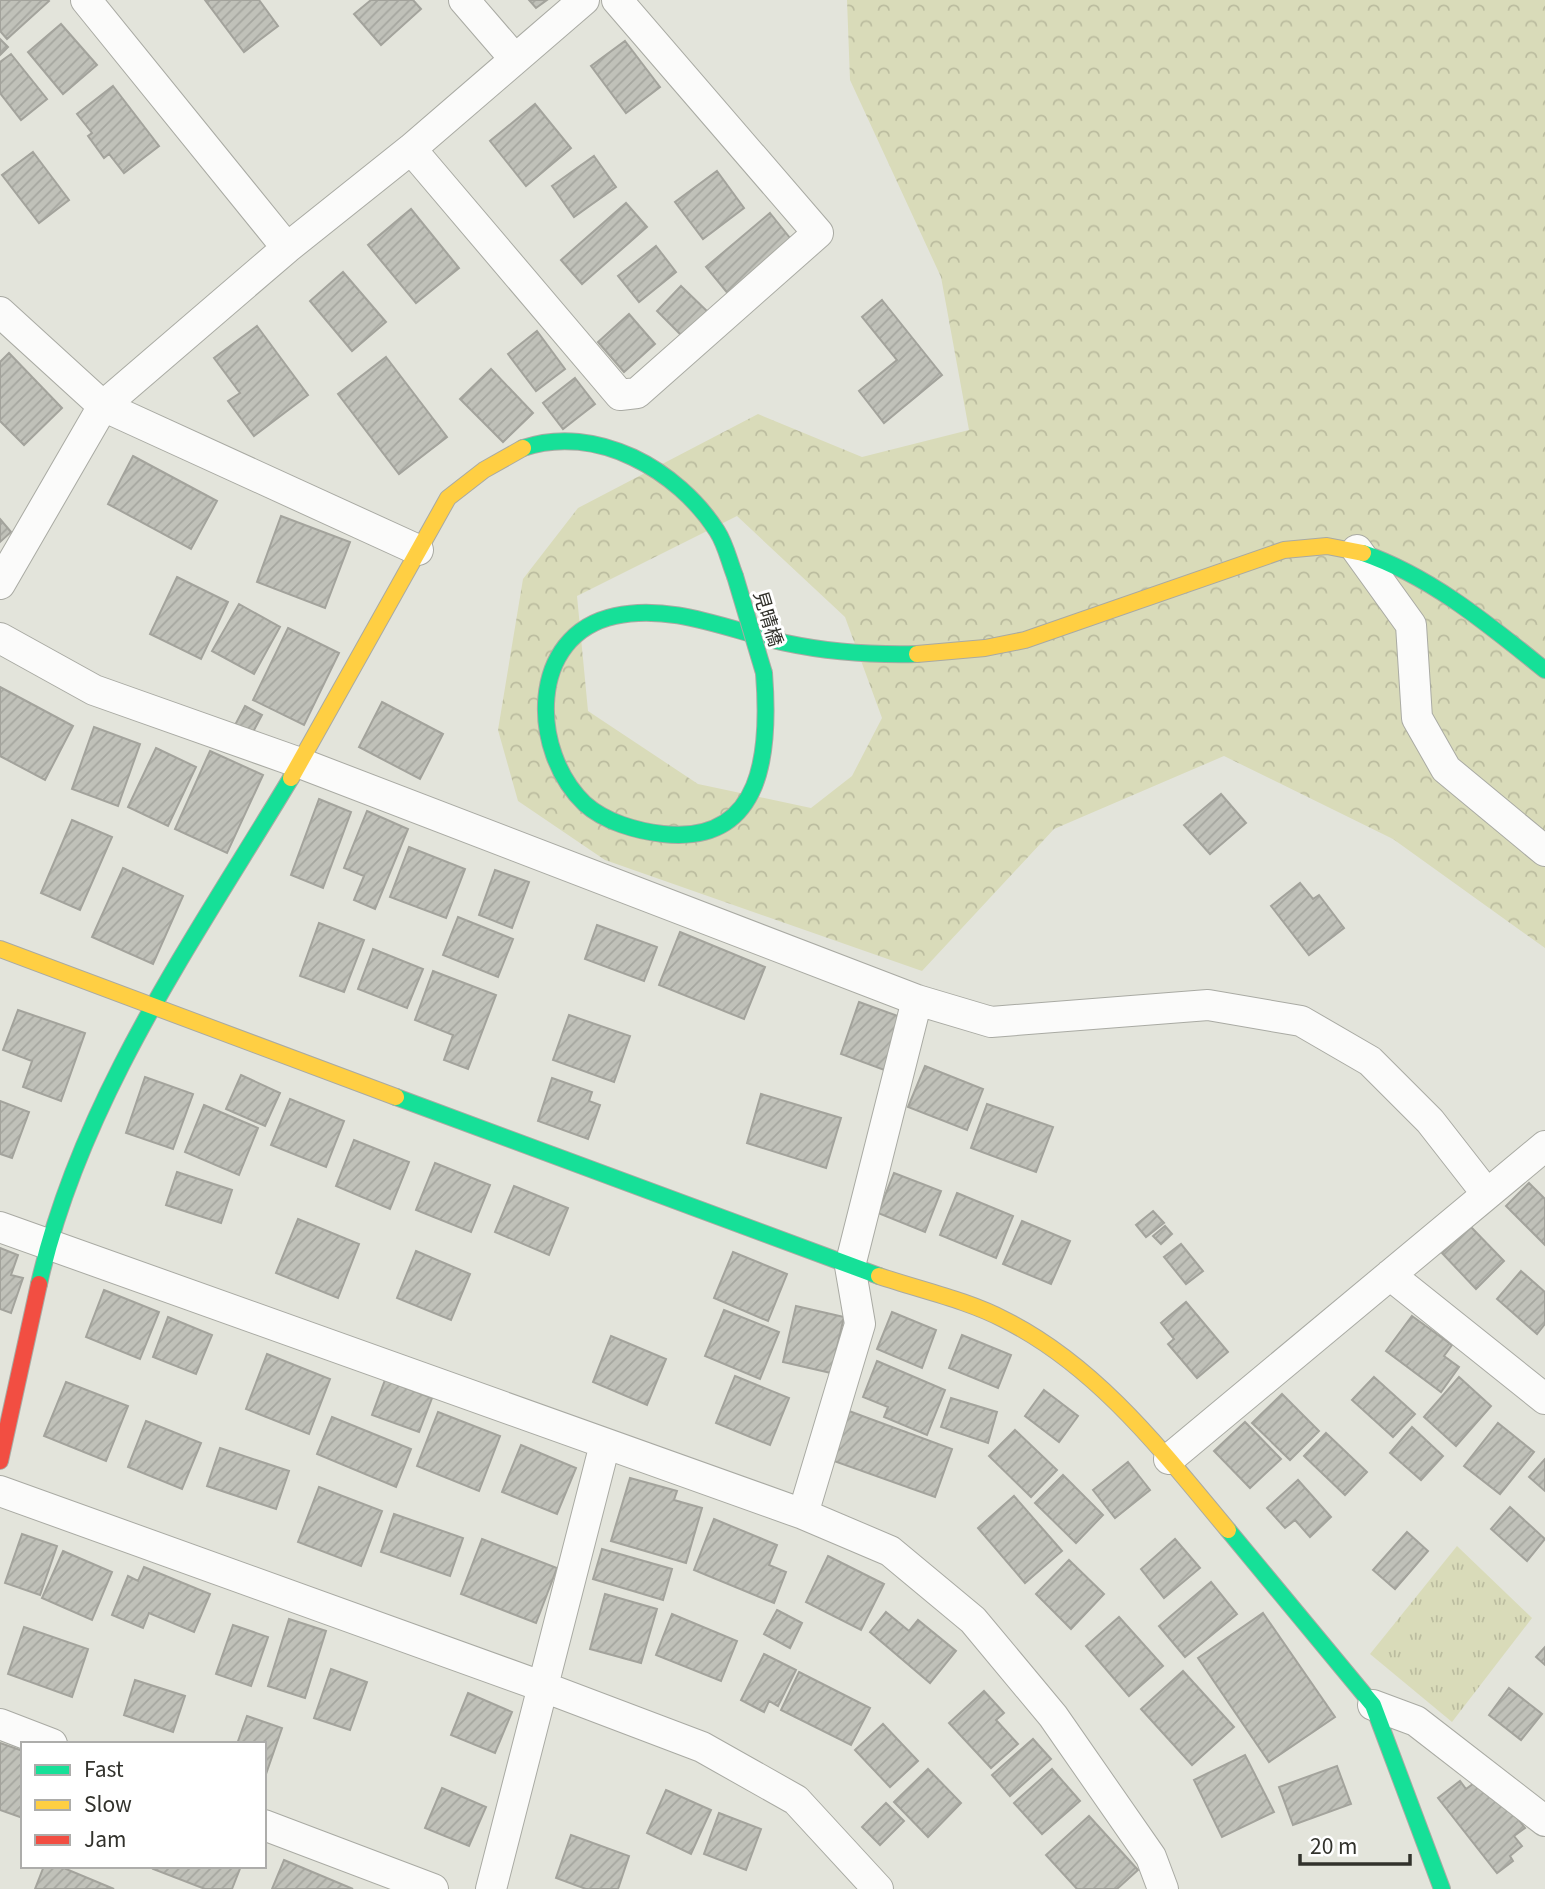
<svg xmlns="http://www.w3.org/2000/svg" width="1545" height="1889" viewBox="0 0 1545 1889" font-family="Georgia,'Noto Sans JP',serif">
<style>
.grass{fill:url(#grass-tufts)}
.forest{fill:url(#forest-crowns);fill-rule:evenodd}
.building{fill:url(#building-hatch);stroke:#a3a39c;stroke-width:2}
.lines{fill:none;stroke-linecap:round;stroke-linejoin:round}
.street-casing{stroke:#a9aaa3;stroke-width:32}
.fast-casing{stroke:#a9aaa3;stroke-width:18}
.slow-casing{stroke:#a9aaa3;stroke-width:18}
.jam-casing{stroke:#a9aaa3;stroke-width:18}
.street{stroke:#fbfbfa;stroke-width:30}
.fast{stroke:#16e098;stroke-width:16}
.slow{stroke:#ffcf43;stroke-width:16}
.jam{stroke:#f24e42;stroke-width:16}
.fast-bridge-casing{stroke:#a9aaa3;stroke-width:18;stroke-linecap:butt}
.fast-bridge{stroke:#16e098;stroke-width:16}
.labels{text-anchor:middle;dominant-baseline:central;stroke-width:6;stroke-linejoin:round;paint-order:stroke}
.street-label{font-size:19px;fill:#32322c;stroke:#fff}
</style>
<defs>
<pattern id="grass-tufts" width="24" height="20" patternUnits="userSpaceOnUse" patternTransform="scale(1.75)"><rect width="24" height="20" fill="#d9dbb9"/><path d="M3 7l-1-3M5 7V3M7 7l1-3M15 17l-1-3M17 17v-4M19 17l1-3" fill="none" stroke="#bbbc9f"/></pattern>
<pattern id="forest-crowns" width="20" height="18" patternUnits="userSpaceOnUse" patternTransform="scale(1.75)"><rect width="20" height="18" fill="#d9dbb9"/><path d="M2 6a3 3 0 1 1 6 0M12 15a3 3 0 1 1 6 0" fill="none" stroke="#bbbc9f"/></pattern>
<pattern id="building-hatch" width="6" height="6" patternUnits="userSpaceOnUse" patternTransform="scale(1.75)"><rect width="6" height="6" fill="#c0c1b9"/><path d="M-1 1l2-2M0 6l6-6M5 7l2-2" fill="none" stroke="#a5a69f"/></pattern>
</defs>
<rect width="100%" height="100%" fill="#e3e4db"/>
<path class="grass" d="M1457,1546l75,72 -80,104 -82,-68z"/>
<path class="forest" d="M847,0h698v948l-152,-109 -169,-83 -170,73 -132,142 -317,-111 -87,-59 -20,-71 25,-151 55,-71 180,-94 104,43 107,-27 -28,-153 -91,-197zM737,516l108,101 37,101 -30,58 -41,32 -113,-24 -110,-73 -11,-115z"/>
<path class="building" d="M0,0h48l1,1 -42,38 -7,-8z
M205,0h54l19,26 -34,26z
M371,0h42l8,9 -40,36 -27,-31z
M529,0h18l-11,8z
M61,24l36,41 -34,29 -35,-42z
M0,39l8,8 -8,8z
M625,41l35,46 -34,26 -35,-47z
M11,54l36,45 -26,21 -21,-27v-31z
M113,86l46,60 -35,27 -15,-19 -5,4 -16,-22 4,-3 -15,-19z
M535,104l36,44 -45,38 -36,-45z
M33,152l36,48 -30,23 -37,-48z
M594,156l22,31 -42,30 -22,-31z
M717,171l27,37 -41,31 -28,-37z
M626,203l21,24 -65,57 -21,-24z
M411,209l48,59 -43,35 -48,-58z
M770,213l24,30 -64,53 -24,-29z
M656,246l20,26 -37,30 -21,-26z
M343,272l43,50 -34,29 -42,-50z
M681,286l29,28 -25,25 -28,-28z
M882,300l60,75 -58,48 -25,-32 38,-31 -35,-43z
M629,314l26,30 -31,28 -26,-30z
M257,326l51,69 -54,41 -26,-35 12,-8 -26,-35z
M537,331l28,38 -29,22 -28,-37z
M9,353l53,55 -38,37 -24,-24v-59z
M386,357l61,80 -48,37 -61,-80z
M491,369l42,44 -30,29 -43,-43z
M575,378l20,26 -32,25 -20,-26z
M133,456l84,45 -26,48 -83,-45z
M281,516l69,26 -25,66 -68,-26z
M0,519l11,13 -11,10z
M177,577l51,25 -27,57 -51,-25z
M239,604l41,23 -26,47 -42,-23z
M288,628l51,25 -35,72 -51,-25z
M0,687l73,39 -28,54 -45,-24z
M382,702l61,32 -23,45 -61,-32z
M245,706l17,9 -10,19 -17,-9z
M94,727l46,17 -22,62 -46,-17z
M156,748l40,19 -28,59 -40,-19z
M210,751l53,24 -36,78 -52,-24z
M1221,794l25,29 -36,31 -26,-29z
M319,799l32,13 -28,76 -32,-13z
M367,811l41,18 -33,80 -21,-9 10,-24 -20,-8z
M72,820l40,17 -32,73 -39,-17z
M409,847l56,22 -19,49 -56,-21z
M123,868l60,28 -30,68 -61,-27z
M495,870l34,12 -17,46 -33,-13z
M1300,883l13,16 6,-4 25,33 -35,27 -38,-49z
M458,917l55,22 -15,38 -55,-22z
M319,923l45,17 -20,52 -44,-16z
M597,925l60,22 -13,34 -59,-22z
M680,932l85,35 -21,52 -85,-34z
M373,949l50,20 -16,39 -49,-19z
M433,971l63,24 -28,74 -24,-9 9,-25 -38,-15z
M859,1002l47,17 -19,52 -46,-17z
M18,1010l67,23 -24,68 -38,-14 9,-26 -29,-11z
M569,1015l61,21 -16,46 -61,-22z
M925,1066l58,23 -16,41 -59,-23z
M241,1075l39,18 -15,33 -39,-17z
M145,1077l48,17 -20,55 -47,-16z
M552,1078l40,14 -3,9 11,4 -12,34 -50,-18z
M761,1094l80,24 -15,50 -79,-25z
M290,1099l54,22 -18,46 -55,-22z
M0,1101l29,11 -17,46 -12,-4z
M987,1104l66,23 -17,45 -65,-24z
M204,1105l54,23 -19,47 -54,-23z
M354,1140l55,22 -19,47 -54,-23z
M435,1163l55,22 -19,47 -55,-22z
M177,1172l55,18 -11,33 -55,-18z
M894,1173l47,18 -16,41 -47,-19z
M1529,1183l16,16v46l-39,-39z
M514,1186l54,22 -19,47 -54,-23z
M957,1193l56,23 -17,42 -56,-23z
M1153,1211l11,12 -18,14 -10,-12z
M298,1219l61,25 -21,54 -62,-25z
M1022,1221l48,20 -19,43 -48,-20z
M1165,1226l7,8 -11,10 -8,-8z
M1470,1226l34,35 -28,28 -34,-36z
M1181,1244l22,27 -17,13 -22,-27z
M0,1248l18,7 -7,20 12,3 -12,35 -11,-4z
M416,1251l54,23 -19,46 -54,-22z
M733,1252l54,22 -19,47 -54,-23z
M1521,1271l24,21v32l-8,10 -40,-35z
M104,1290l55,22 -19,47 -54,-22z
M1186,1302l42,50 -31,26 -29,-34 6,-5 -13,-16z
M796,1306l48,11 -13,56 -48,-11z
M724,1310l55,22 -19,47 -55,-23z
M892,1312l44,18 -14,38 -45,-19z
M1412,1316l40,29 -8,11 15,11 -18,25 -55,-41z
M168,1317l44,18 -16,39 -43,-17z
M962,1335l49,20 -13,33 -49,-20z
M611,1336l55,23 -19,46 -54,-23z
M267,1354l63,25 -21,55 -63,-25z
M877,1361l68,29 -18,45 -43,-18 4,-10 -25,-10z
M735,1376l54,22 -19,47 -54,-22z
M1374,1377l41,37 -22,23 -41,-37z
M1459,1377l32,29 -35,40 -32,-29z
M385,1380l47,18 -13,34 -47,-17z
M66,1382l62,24 -22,55 -62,-25z
M1044,1390l34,26 -19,26 -34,-26z
M1282,1394l37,37 -29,29 -38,-37z
M951,1398l46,14 -9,31 -47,-16z
M849,1411l103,38 -17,48 -104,-37z
M438,1412l62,24 -21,55 -62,-25z
M332,1417l79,32 -15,38 -79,-33z
M146,1421l55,22 -19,46 -54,-22z
M1245,1422l36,37 -31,29 -36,-37z
M1498,1423l36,29 -34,42 -36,-28z
M1412,1427l31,29 -22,24 -31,-27z
M1015,1430l42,40 -26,27 -42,-41z
M1326,1433l41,39 -22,23 -41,-39z
M521,1445l55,23 -19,46 -55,-22z
M220,1448l69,23 -13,38 -69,-23z
M1545,1459v32l-16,-14z
M1128,1462l22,28 -35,28 -22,-28z
M1063,1475l40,40 -27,28 -41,-40z
M630,1478l47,13 -3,9 28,8 -16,55 -75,-22z
M1298,1480l33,37 -21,20 -15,-17 -10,8 -18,-20z
M319,1487l63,24 -21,55 -63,-24z
M1014,1496l48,55 -37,32 -47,-55z
M1510,1507l35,32 -18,22 -36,-32z
M394,1514l69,24 -13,38 -69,-24z
M714,1519l63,26 -8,20 17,7 -12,31 -80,-33z
M1407,1532l21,19 -33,38 -22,-19z
M22,1534l35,12 -17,49 -35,-12z
M482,1539l75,29 -21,55 -75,-29z
M1175,1539l25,29 -36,30 -23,-29z
M602,1549l70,20 -9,31 -70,-21z
M63,1551l49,21 -20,48 -50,-22z
M828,1556l56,28 -23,46 -55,-28z
M1069,1560l35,34 -33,35 -35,-35z
M144,1567l66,27 -16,38 -45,-19 -6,15 -31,-13 16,-39 10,5z
M1211,1582l26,32 -52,43 -26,-31z
M605,1594l52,15 -16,54 -51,-14z
M777,1610l25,13 -12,25 -26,-14z
M886,1612l23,19 9,-11 38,31 -26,32 -60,-51z
M1263,1613l72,104 -66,45 -71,-104z
M672,1614l65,27 -16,40 -65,-26z
M1119,1617l44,49 -34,30 -43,-50z
M289,1619l37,12 -21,67 -37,-12z
M233,1625l35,12 -17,49 -35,-12z
M24,1627l64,22 -16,48 -64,-23z
M1545,1647v18l-9,-8z
M764,1654l32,16 -18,36 -9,-5 -5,11 -23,-12z
M331,1669l36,13 -17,48 -36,-12z
M1183,1671l51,56 -42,38 -51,-56z
M799,1672l71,36 -19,37 -70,-35z
M135,1680l50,16 -12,36 -49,-17z
M1509,1688l33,26 -21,26 -32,-25z
M984,1691l20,22 -8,7 22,24 -27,24 -42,-45z
M468,1693l44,19 -17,41 -44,-18z
M247,1716l35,12 -17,49 -1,-33h-27z
M883,1724l35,37 -28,26 -35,-37z
M1033,1739l18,20 -41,37 -18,-21z
M0,1743l23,8v67l-23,-8z
M1245,1755l29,57 -52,25 -28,-57z
M1337,1766l14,38 -58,21 -14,-38z
M928,1769l33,34 -33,34 -34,-35z
M1052,1769l28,32 -38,33 -28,-31z
M1478,1780l13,4 34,44 -11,8 8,10 -12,10 3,5 -16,12 -59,-75 22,-17 6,8z
M442,1788l44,19 -17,39 -44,-18z
M666,1790l45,20 -20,44 -44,-21z
M886,1803l18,18 -24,24 -18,-18z
M719,1813l42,16 -15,41 -42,-16z
M1089,1816l49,54 -21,19h-40l-31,-34z
M571,1835l58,21 -11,33h-32l-30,-11z
M284,1860l69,29h-81z
M44,1866h15l55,23h-79z
M154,1866h87l-9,23h-27l-52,-20z"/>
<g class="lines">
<defs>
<path id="street" d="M86,0l201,248
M464,0l50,58
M411,149l209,246 17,-2 181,-160 -201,-233
M0,312l103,94 315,144
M1357,550l54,75 6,93 29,51 99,82
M0,584l103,-178 184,-158 124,-99 173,-149
M0,638l94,52 206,73 617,237 74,22 217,-17 93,16 69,40 60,60 57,73
M0,1227l803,287 87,37 83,69 80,96 98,141 12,32
M1390,1275l155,124
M1169,1459l376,-313
M0,1491l541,195 161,61 94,53 82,89
M803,1514l57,-190 -10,-58 67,-266
M1373,1705l43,16 129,100
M0,1724l52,20
M264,1825l169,64
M491,1889l114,-445"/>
<path id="fast" d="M523,448c73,-25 155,22 194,83 9,14 12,30 18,45
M1363,553c69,24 126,72 182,117
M764,673c6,76 1,172 -101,161 -26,-3 -58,-12 -78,-30 -55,-52 -58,-169 30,-188 57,-13 116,15 171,27 42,9 87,12 131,11
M396,1097l483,179
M39,1284c41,-184 156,-346 252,-506
M1228,1530l145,175 69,184"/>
<path id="slow" d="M917,654l68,-6 40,-8 259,-90 43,-4 36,7
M291,778l157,-280 36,-28 39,-22
M0,949l396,148
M879,1276c41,14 88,24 126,44 92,46 158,132 223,210"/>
<path id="jam" d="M0,1461l39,-177"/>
</defs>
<use href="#street" class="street-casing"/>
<use href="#fast" class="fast-casing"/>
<use href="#slow" class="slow-casing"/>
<use href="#jam" class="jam-casing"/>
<use href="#street" class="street"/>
<use href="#fast" class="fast"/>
<use href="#slow" class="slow"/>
<use href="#jam" class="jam"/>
<defs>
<path id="fast-bridge" d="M735,576l29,97"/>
</defs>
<use href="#fast-bridge" class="fast-bridge-casing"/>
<use href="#fast-bridge" class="fast-bridge"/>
</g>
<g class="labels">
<g class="street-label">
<text transform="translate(770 618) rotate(73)">見晴橋</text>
</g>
</g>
<rect x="21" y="1742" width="245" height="126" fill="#ffffff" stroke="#adadab" stroke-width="2"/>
<rect x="35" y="1765" width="35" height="10" fill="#16e098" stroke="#adadab" stroke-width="2"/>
<text x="84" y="1777" font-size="21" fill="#32322c">Fast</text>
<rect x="35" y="1800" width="35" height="10" fill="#ffcf43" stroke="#adadab" stroke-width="2"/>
<text x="84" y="1812" font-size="21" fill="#32322c">Slow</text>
<rect x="35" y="1835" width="35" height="10" fill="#f24e42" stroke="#adadab" stroke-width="2"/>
<text x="84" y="1847" font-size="21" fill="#32322c">Jam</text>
<path d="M1300 1854v10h110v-10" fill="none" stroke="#32322c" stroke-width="3.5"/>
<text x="1310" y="1854" font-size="21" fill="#32322c" stroke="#ffffff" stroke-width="5" paint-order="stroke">20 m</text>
</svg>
